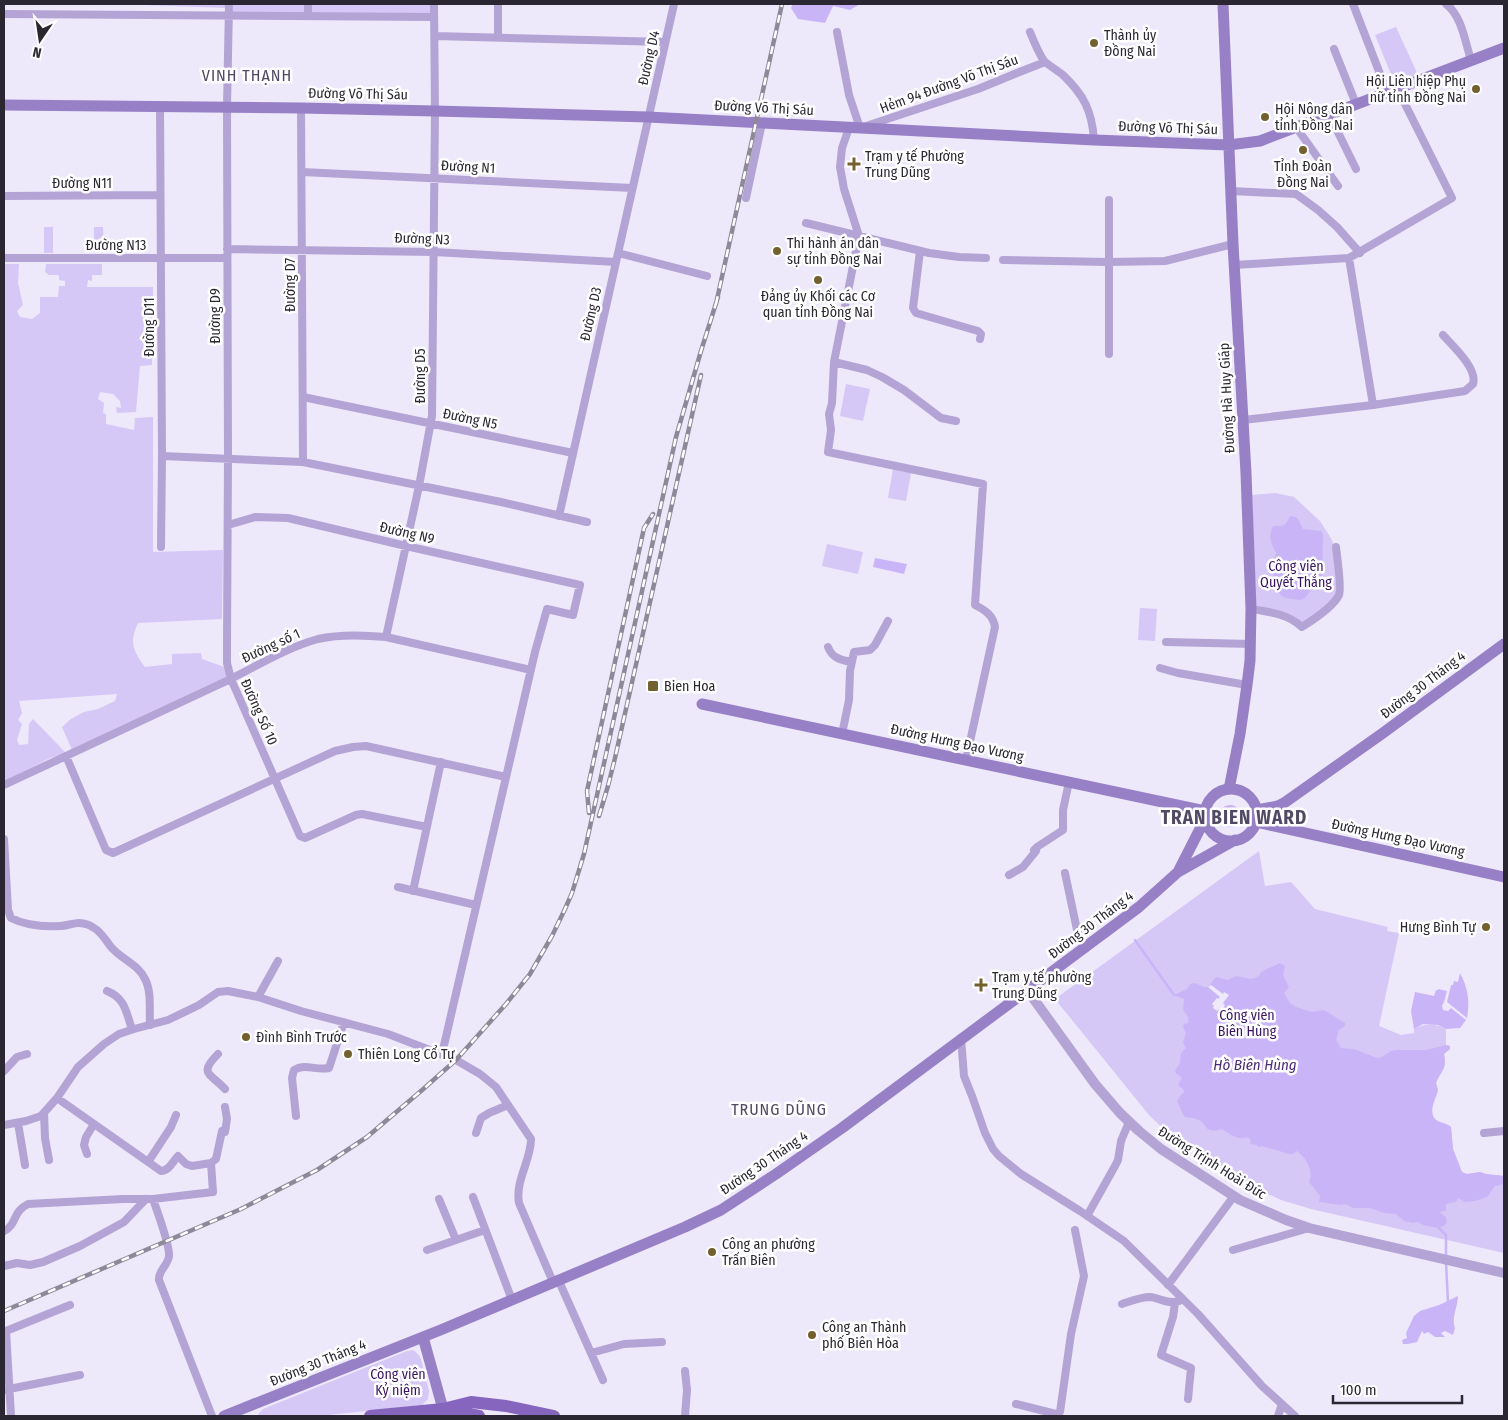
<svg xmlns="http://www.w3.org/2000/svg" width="1508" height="1420" viewBox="0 0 1508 1420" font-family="'Fira Sans Condensed',sans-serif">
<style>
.green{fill:#d5c7f6}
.water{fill:#cab4f8}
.pier{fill:#eee8fb}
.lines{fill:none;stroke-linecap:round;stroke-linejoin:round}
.stream{stroke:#cab4f8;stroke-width:2.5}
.minor{stroke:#b3a4d5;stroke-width:8}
.tertiary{stroke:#b3a4d5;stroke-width:10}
.secondary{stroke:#9880c7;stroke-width:11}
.primary{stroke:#8565bd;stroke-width:12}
.rail-casing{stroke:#8e8998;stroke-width:4.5}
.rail{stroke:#fff;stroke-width:2.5;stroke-dasharray:8;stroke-linecap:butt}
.poi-dot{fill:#72602e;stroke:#fff;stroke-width:2}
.labels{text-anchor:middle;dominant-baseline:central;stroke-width:5;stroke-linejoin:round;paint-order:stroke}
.poi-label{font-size:14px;fill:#2a2732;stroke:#fff;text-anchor:start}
.street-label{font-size:14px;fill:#2a2732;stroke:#fff}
.park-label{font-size:14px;fill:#381462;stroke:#fff}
.water-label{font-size:15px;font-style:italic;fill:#4b2a78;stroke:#fff}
.quarter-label{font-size:16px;letter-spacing:1px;fill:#524a64;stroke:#fff}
.district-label{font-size:19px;font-weight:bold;letter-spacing:1px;fill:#524a64;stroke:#fff}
</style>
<rect width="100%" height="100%" fill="#eee8fb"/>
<path class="green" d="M117,4h109v4z
M233,4h200v10l-201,2z
M1396,27l22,48 -23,9 -20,-49z
M44,227h9v26h-9z
M94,227h9l1,25h-10z
M4,264h15l-1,19 5,22 -6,6 3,6 12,2 8,-6v-16h18l1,-11h6v-5l-6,-1v-5h-10l-4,-3 1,-8h56v11h-10v6l-4,-1 -1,7h66l-1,78 -12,1 -4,46 -19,1 -1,-6 5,1 -1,-7 -7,-7 -13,-2 -2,7 6,4 -1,10 3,1v10l28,6 1,-12 18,-1v135l70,-2 -1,69 -84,4c-9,19 -5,28 7,44l27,-3v-10l29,-1 1,6 22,8 3,10 -155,73 -10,-23 9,-8 13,-7 14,-3 17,-8 2,-7 -98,7 3,12 -4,7 4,4 -5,16 2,5 9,-1 1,-20 4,-5 33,34 -16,5 -46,24z
M846,384l24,5 -7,32 -23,-5z
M893,469l18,4 -5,28 -18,-3z
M1275,493l19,4 26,24 12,19 3,12 3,39 -5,10 -31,23 -46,-16 -4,-113z
M827,544l36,8 -5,22 -36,-8z
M1140,608l17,1 -2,32 -17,-1z
M1259,851l6,35 26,-4 24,27 73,18 -1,4 12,2 -20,93 22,9 13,-2v-4c11,-6 20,-6 32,0v16l4,1v3l-6,5c3,17 -3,16 -8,29l2,7c-2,8 -10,21 -3,29 4,4 12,4 16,8l2,22 9,23 5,2 13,-2 6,2 18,2v77l-193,-44 -30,-9 -21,-10 -90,-55 -21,-20 -94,-116z
M413,1350l5,4 3,5 8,32 -1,8 -6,6 -103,11h-61l1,-3 4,-4 144,-58z"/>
<path class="water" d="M793,4h67l-10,6 -17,-4 -8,17 -27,-4 -7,-11z
M1290,516c9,0 9,6 13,13l18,2 2,3 -1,45h-7v4c-6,6 -5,13 -14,17 -6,-1 -19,-1 -22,-7 -1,-3 0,-6 0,-9l-6,-5v-14l3,-12c-5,-10 -8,-16 -3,-27 11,0 12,1 17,-10z
M875,558l32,6 -3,10 -31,-7z
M1219 816a11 11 0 1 1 22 0a11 11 0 1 1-22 0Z
M1280,963l5,3 -2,9 6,12 -5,6 6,10 6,4 16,5 11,-2 3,1 19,12v3l-6,4 -3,10 5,8 13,1 23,9 5,-1 9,-6 5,-1h30l20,-5 4,1v3l-6,5c3,17 -3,16 -8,29l2,7c-2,8 -10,21 -3,29 4,4 12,4 16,8l2,22 9,23 5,2 13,-2 6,2 18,2v8l-9,2 -8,11 -12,4 -10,1 -7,-4 -2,4 -10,2v7h-4l-2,2 6,4 1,5 -3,4 -7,2 -14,-3 -5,-3 -5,1 -9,-2 -8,-7 -12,-1 -14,-5h-17l-7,-4 -5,1 -22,-3 1,-6 -11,-14c5,-12 -3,-24 -12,-31l-4,3h-4l-27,-8 -2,1h-2l-1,-2 -6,-1 -1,-1 1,-2 -2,-3c-2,-1 -5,0 -8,0 -7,0 -14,-6 -19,-9 -21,6 -14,-8 -26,-10 -4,-2 -7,0 -12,-3l-7,-15 3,-5 4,-4 -1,-3 -5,-4 4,-7 -7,-6 1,-3 4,-6 1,-10 5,-5 -3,-5 3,-10 -3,-6 1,-3 4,-1c2,-5 -2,-10 -5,-13l1,-11 -10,-4 13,-6 3,-5 5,-1 9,4h4l8,-10 12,3 8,-4 15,3 4,-1 4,-2 2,-4z
M1460,973c8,15 10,28 7,45l-20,-16 4,-17h2l1,-4 4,1z
M1438,989l9,2 -3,11 -2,4 1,4 5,1 3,-3 15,12 -6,8 -14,1 -8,-4 -15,-1 -9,5 -3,-18 4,-19 19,4 2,-6h2z
M1458,1296c0,10 -7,22 -3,32l-2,7 -8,-4 -4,2 4,4h-10l-7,-5 -4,2 -2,-3 -5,11 -9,2h-5l-1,-4 5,-2 -1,-5 8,-17 6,-5 19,-6z"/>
<path class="pier" d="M1211,985l12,9 1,-2 5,3 -6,8 2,2 -4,6 -2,-2 -2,2 -4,-3 1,-2 -2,-2 5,-6 1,1 2,-2 -12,-10z"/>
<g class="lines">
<path class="stream" d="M1135,940l39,55
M1439,1228l7,7v21
M1446,1262l2,40"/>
<path class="minor" d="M229,4l-2,103 1,351 -1,189v16l4,16 69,157 5,2 51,-23 6,-1 65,13
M1353,4l34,88
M1446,4c16,12 19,38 25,56
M4,14l430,3
M308,16v-12
M837,32l12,63 11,33 118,-39 39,-16 28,-11
M1030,32c4,10 8,20 14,29 3,3 14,10 19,14 21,20 29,36 31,65
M435,36l230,6
M498,37v-33
M1334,49l22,55
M160,106l2,350 -1,91
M301,108l2,354
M1329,114l27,55
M1296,127l42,59
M849,128l-7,20 -2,19 4,22 15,47 -25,126 -2,41 -3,11 2,16 -3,22 155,32 -8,121c10,5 18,10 20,22l-29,133
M302,172l330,16
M1231,191l65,3 22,16 19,17 23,26
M4,196l156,-1
M746,198l16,-75
M1109,200v154
M806,223l123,30 30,4 27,1
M227,249l207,3 182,10
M920,251l-7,57 3,5 62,18 3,3 -1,5
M618,253l89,23
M4,258h223
M1349,258l24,147
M1003,260l105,2 57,-1 68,-17
M1234,265l115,-7 103,-60 -55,-110
M834,362l33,8 15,7 22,13 37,28 15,3
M303,397l270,56
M1243,420l130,-15 92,-14 8,-7c5,-15 -20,-38 -30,-49
M162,456l141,6 198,40 86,20
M559,516l115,-512
M228,525l27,-8 33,1 118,28 174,39 -7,30 -26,-6 -12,43 -93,402
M1251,609c19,3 37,5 51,18 11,-7 32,-21 37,-32 3,-7 -2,-38 -3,-48
M386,637l33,-151 13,-70 3,-305 -1,-107
M1166,642l85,2
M828,647c4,11 13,13 23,15
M1160,668l18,5 69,12
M842,734l7,-34 1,-29 4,-19 16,-2 5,-5 13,-24
M66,756l40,94 7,3 222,-102 18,-4 13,-1 140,31
M4,785c71,-33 142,-66 214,-100 33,-15 64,-36 100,-46 22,-5 46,-4 68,-2l145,33
M4,839l4,71 3,8c14,7 33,9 49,8 6,0 13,-3 19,-3 6,0 13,3 18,7 6,5 10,12 14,17 10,12 27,17 34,32 7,13 4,32 5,46
M1065,873l12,57 8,19
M1009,875l14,-8 13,-16 -2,-1 3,-3 26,-17v-20l6,-28
M398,887l78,18
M413,891l28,-129
M107,991c18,7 19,21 25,38
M258,997l20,-36
M961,1038l3,38 8,20 13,37 8,16 6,7 22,18 59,37 44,30 74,73 64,72 33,30
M218,1054c-20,20 -8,19 7,35
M4,1071l13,-14 10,-3
M44,1113l1,25 4,22
M296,1116l-4,-38 2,-8c11,-7 23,1 35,-2l15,-46
M18,1123l7,42
M4,1125l22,-4 15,-5 16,-18 21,-31 26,-23 15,-10 15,-5 34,-9 31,-15 19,-13 10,-1 30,6 43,14 87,23 68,26 24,14 16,13 35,52c0,22 -16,41 -12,64l34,79
M225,1132l2,-13 -2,-12
M476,1133l5,-15 8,-5 19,-8
M1484,1133l20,-2
M87,1154l-3,-9 2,-8 8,-13
M148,1162l23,-35 5,-12
M211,1163l5,-4 6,-28
M473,1197l39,103
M153,1199c4,12 17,46 16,57 -1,10 -11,14 -10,24l53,136
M439,1199l17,41
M1087,1216l28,-50 3,-6 3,-19 8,-19
M4,1231c13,-6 8,-19 24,-27l95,-5h30l60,-7 -2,-29 -19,3 -6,-2 -8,-8c-5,5 -9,15 -17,15l-104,-73
M427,1250l58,-20
M1233,1250l76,-22
M4,1266l13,-3 13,2 13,-3 37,-16 44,-24 22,-23
M558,1279l45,101
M1168,1285l66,-89
M1175,1303l-2,14 -12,38 30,13 -3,31
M1122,1304c9,-3 19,-7 28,-7 10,1 19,8 29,4
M591,1353l33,-9 38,-2
M4,1390l76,-15
M1016,1404l40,10 4,-2 11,-78 13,-58 -9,-46
M11,1416l-5,-85 64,-26
M685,1416l2,-26 -2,-19
M1278,1416l4,-12"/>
<path class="tertiary" d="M1028,991l67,93 25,29 19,18 22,18 79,51 46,20 23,8 195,45"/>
<path class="secondary" d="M1223,4l10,240 13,229 5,136 -1,52 -3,24 -7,49 -11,55
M4,105l297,3 134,3 213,6 446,23 135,5 31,-4 244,-93
M702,704l503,107
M1205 815a26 26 0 1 1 52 0a26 26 0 1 1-52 0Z
M1257,810l21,-4 6,-3 99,-70 121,-89
M1256,822l248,55
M1178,872l57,-32
M423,1337l20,72
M224,1416l219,-87 242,-102 36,-17 55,-36 66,-46 297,-221 39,-35 27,-53"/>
<path class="primary" d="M448,1410l31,6
M370,1416l73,-7 28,-7 35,4 48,10"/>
<defs>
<path id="rail" d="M716,304l66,-300
M589,813l-2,-22 57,-263 9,-14
M599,816l9,-30 7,-28 86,-383
M4,1311l237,-102 76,-39 50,-33 54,-46 35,-31 50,-56 24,-30 22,-38 13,-27 7,-16 12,-39 92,-417 25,-86 17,-54"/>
</defs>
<use href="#rail" class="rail-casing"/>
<use href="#rail" class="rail"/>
</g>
<g class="poi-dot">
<circle cx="1094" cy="43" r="5"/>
<circle cx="1476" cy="89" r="5"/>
<circle cx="1265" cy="117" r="5"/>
<circle cx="1303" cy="150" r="5"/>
<path d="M851.5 156.5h5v5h5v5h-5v5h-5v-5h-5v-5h5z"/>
<circle cx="777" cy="251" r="5"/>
<circle cx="818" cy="280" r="5"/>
<rect x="647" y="680" width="12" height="12" rx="2.5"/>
<circle cx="1486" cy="927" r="5"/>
<path d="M978.5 977.5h5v5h5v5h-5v5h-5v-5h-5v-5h5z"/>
<circle cx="246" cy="1037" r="5"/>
<circle cx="348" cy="1054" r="5"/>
<circle cx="712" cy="1252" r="5"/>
<circle cx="812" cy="1335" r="5"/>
</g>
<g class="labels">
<g class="poi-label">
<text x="1104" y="35">Thành ủy<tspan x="1104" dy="16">Đồng Nai</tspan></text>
<text x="1466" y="81" text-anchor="end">Hội Liên hiệp Phụ<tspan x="1466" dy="16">nữ tỉnh Đồng Nai</tspan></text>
<text x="1275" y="109">Hội Nông dân<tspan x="1275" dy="16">tỉnh Đồng Nai</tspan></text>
<text x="865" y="156">Trạm y tế Phường<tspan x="865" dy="16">Trung Dũng</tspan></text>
<text x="1303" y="166" text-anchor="middle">Tỉnh Đoàn<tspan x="1303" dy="16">Đồng Nai</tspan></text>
<text x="787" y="243">Thi hành án dân<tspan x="787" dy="16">sự tỉnh Đồng Nai</tspan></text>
<text x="818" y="296" text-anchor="middle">Đảng ủy Khối các Cơ<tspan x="818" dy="16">quan tỉnh Đồng Nai</tspan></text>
<text x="664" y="686">Bien Hoa</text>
<text x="1476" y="927" text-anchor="end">Hưng Bình Tự</text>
<text x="992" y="977">Trạm y tế phường<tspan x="992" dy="16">Trung Dũng</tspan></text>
<text x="256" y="1037">Đình Bình Trước</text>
<text x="358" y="1054">Thiên Long Cổ Tự</text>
<text x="722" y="1244">Công an phường<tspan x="722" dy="16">Trấn Biên</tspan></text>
<text x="822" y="1327">Công an Thành<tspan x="822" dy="16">phố Biên Hòa</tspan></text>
</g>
<g class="street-label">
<text transform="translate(649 58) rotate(-77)">Đường D4</text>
<text transform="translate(949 84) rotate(-20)">Hẻm 94 Đường Võ Thị Sáu</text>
<text transform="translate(358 94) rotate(1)">Đường Võ Thị Sáu</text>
<text transform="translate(764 108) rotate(3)">Đường Võ Thị Sáu</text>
<text transform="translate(1168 128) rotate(2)">Đường Võ Thị Sáu</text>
<text transform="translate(468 167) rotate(3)">Đường N1</text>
<text x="82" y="183">Đường N11</text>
<text transform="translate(422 239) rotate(2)">Đường N3</text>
<text x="116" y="245">Đường N13</text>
<text transform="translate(290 285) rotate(-90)">Đường D7</text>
<text transform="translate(591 314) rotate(-77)">Đường D3</text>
<text transform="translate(215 316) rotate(-90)">Đường D9</text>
<text transform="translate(149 327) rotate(-90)">Đường D11</text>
<text transform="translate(420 376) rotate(-90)">Đường D5</text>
<text transform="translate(1227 398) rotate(-93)">Đường Hà Huy Giáp</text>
<text transform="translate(470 419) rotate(12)">Đường N5</text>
<text transform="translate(407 533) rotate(13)">Đường N9</text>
<text transform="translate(271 646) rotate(-25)">Đường số 1</text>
<text transform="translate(1423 685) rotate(-37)">Đường 30 Tháng 4</text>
<text transform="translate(259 712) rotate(66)">Đường Số 10</text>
<text transform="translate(957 743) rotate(12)">Đường Hưng Đạo Vương</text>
<text transform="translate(1398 838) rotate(12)">Đường Hưng Đạo Vương</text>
<text transform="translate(1091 925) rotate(-37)">Đường 30 Tháng 4</text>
<text transform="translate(764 1163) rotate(-34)">Đường 30 Tháng 4</text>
<text transform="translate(1212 1163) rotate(32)">Đường Trịnh Hoài Đức</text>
<text transform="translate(318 1363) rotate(-22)">Đường 30 Tháng 4</text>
</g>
<g class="park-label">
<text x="1296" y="566">Công viên<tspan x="1296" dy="16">Quyết Thắng</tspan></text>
<text x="1247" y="1015">Công viên<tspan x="1247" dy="16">Biên Hùng</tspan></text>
<text x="398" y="1374">Công viên<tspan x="398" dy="16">Kỷ niệm</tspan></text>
</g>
<g class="water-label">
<text x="1255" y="1065">Hồ Biên Hùng</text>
</g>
<g class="quarter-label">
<text x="247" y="75">VINH THẠNH</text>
<text x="779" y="1109">TRUNG DŨNG</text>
</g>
<g class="district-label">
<text x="1234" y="817">TRAN BIEN WARD</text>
</g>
</g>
<rect width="1508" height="1420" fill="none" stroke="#2a2732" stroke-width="10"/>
<g transform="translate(40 40) rotate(193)" stroke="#ffffff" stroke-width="4" paint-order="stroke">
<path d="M0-4L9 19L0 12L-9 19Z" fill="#2a2732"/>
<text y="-8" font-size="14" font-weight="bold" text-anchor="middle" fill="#2a2732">N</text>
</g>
<path d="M1333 1395v8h129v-8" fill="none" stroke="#2a2732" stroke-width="2.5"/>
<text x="1340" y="1395" font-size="15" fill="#2a2732" stroke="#ffffff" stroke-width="4" paint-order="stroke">100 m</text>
</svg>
